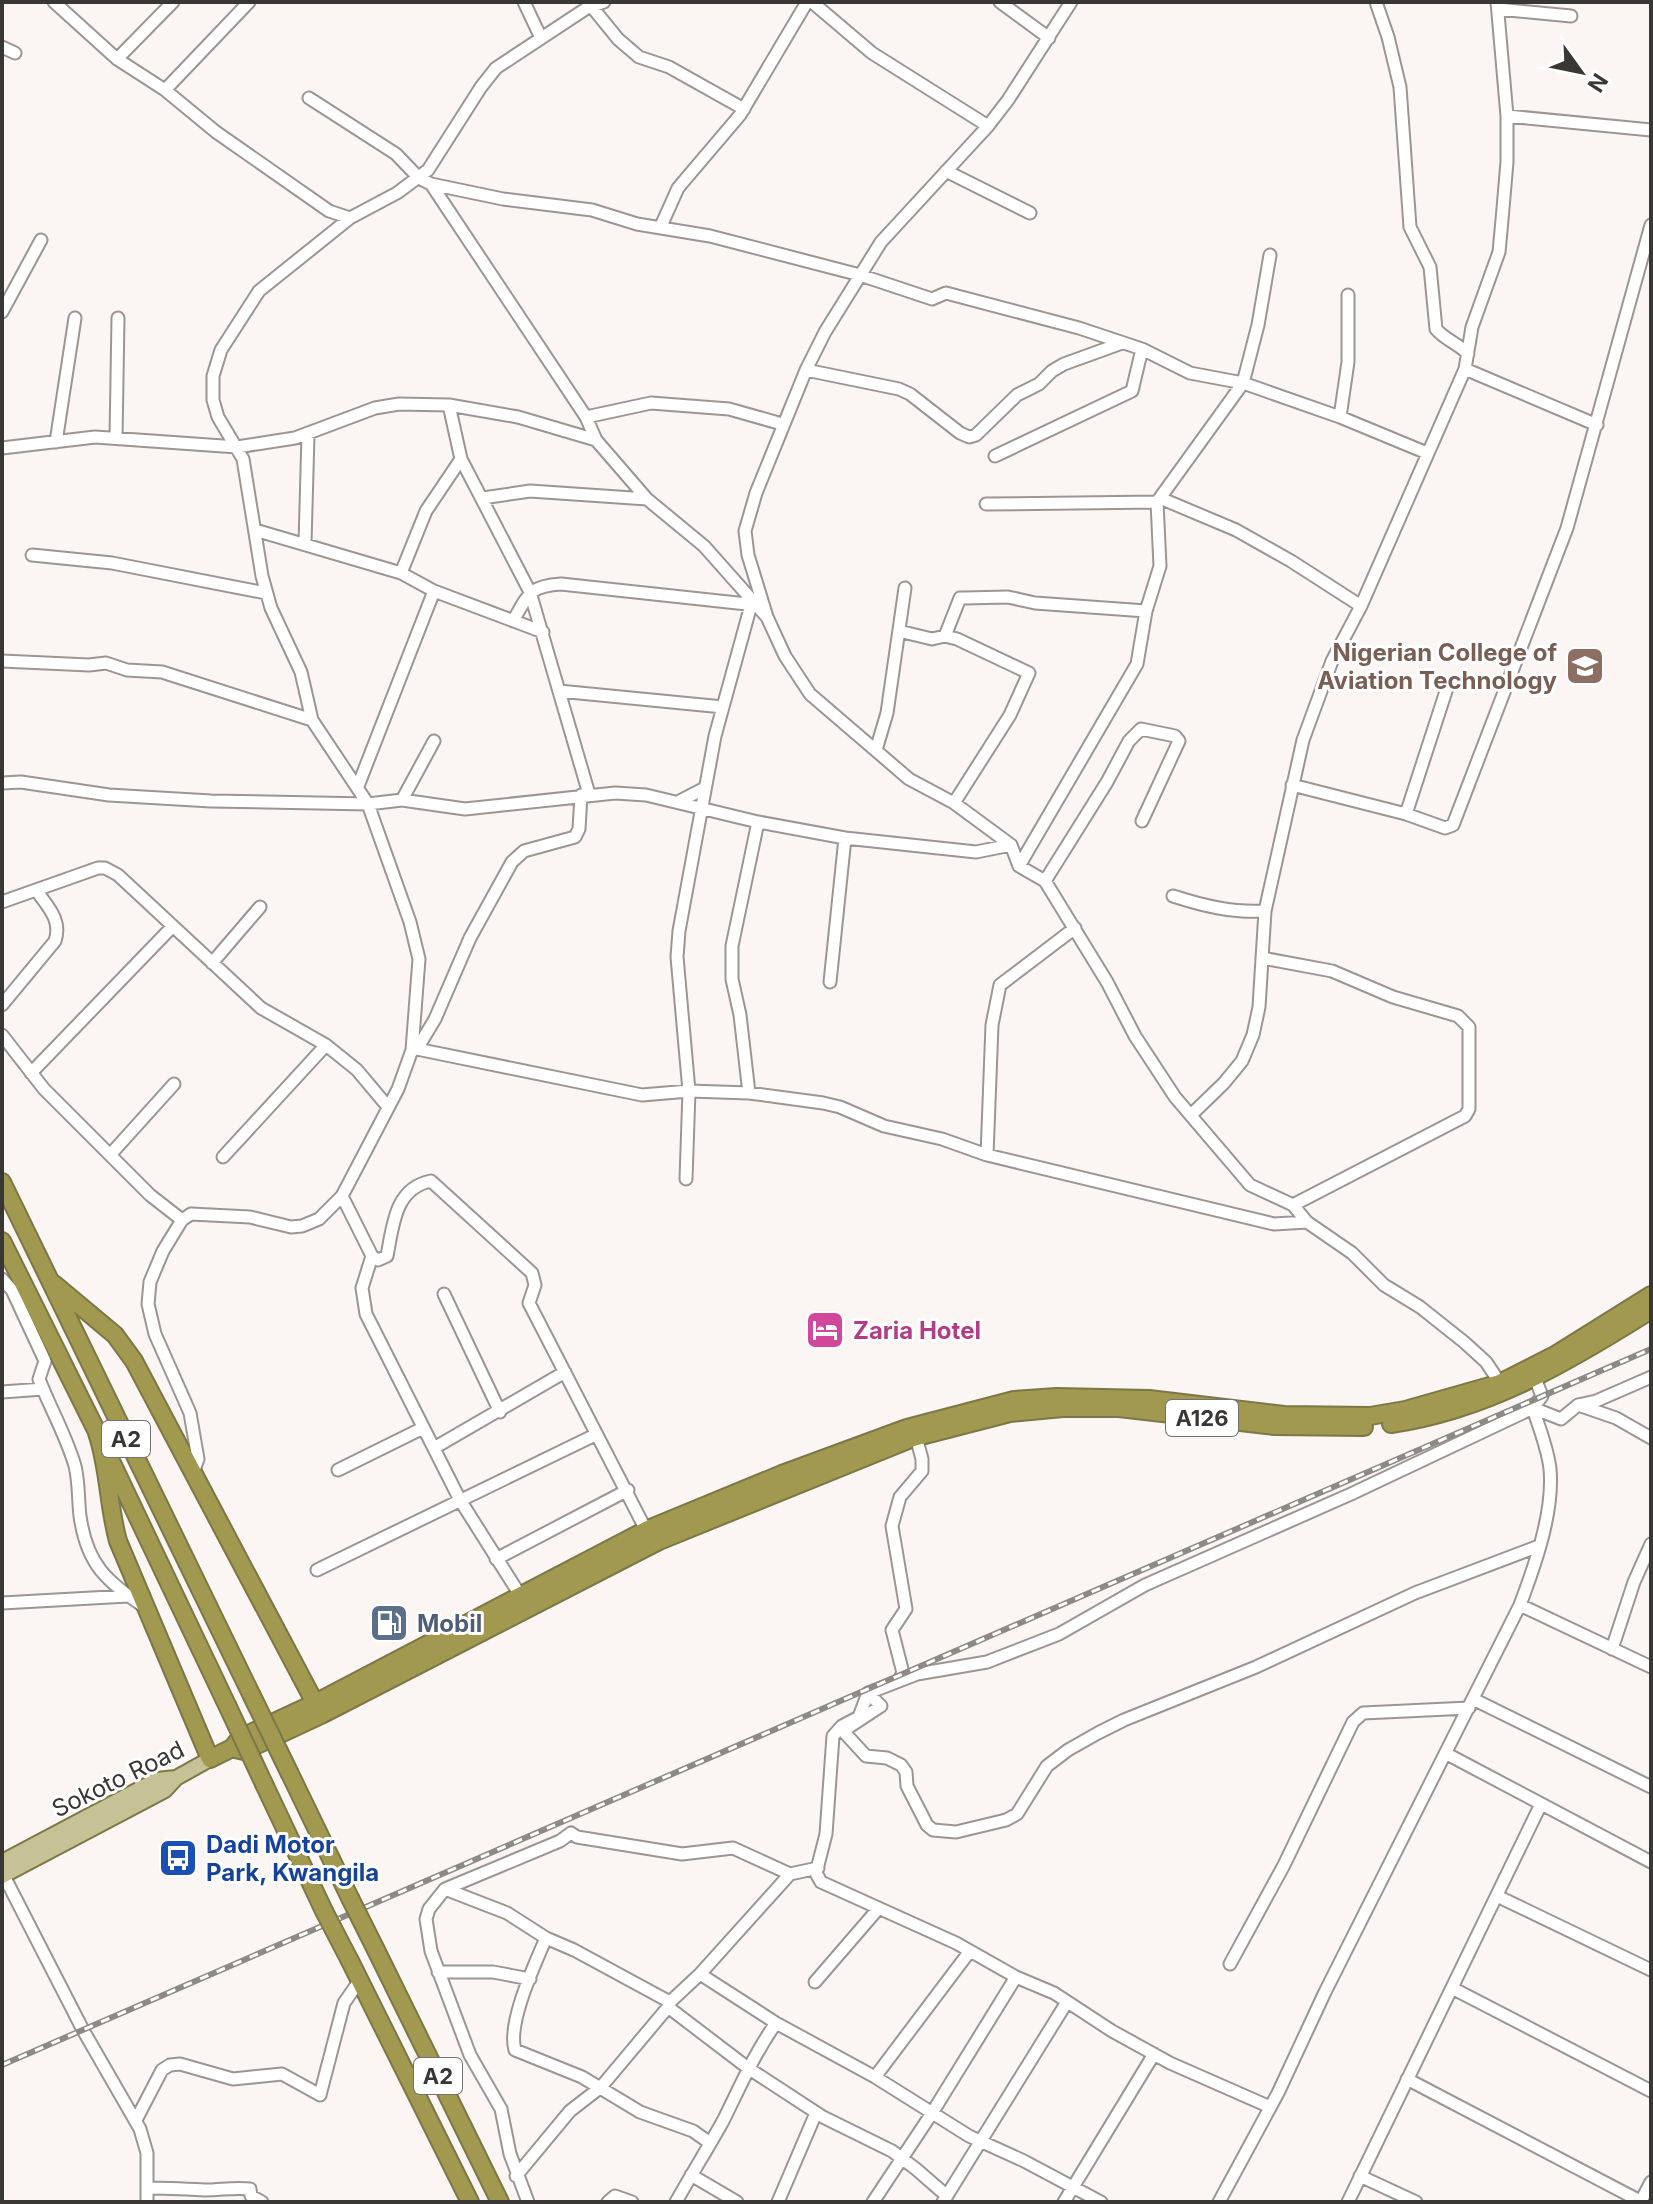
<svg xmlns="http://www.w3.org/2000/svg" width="1653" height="2204" viewBox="0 0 1653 2204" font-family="Inter,sans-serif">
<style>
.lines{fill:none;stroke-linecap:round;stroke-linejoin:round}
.minor-casing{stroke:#9b9694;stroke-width:15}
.major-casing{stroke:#7c7746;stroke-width:18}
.highway-casing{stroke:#7c7746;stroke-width:20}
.minor{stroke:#fff;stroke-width:11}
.major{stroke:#c6c295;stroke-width:14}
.highway{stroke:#a0994f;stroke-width:16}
.rail-casing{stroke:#8c8987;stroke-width:6}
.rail{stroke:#fff;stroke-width:3;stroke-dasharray:9;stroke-linecap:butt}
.highway-bridge-casing{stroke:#7c7746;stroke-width:20;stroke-linecap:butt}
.highway-bridge{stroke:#a0994f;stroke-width:16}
.labels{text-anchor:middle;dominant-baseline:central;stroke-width:6;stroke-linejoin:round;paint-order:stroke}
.shield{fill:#fff;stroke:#747372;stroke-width:2}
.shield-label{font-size:22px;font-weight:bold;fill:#393736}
.education-label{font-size:24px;font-weight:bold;fill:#785e54;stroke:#fff;text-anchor:end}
.hotel-label{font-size:24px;font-weight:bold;fill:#b23c85;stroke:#fff;text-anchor:start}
.service-label{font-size:24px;font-weight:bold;fill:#4e5e75;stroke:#fff;text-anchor:start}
.street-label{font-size:24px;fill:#393736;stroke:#fff}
.transit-label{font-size:24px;font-weight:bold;fill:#164399;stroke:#fff;text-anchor:start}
</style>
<rect width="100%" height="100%" fill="#fbf5f3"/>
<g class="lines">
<defs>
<path id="minor" d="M54,2l63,57 48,31 51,42 113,79 21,7
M524,2l17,36
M812,2l60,51 116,73
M1000,2l49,36
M1071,2l-63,98 -20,26 -107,116 -56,90 -19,38 -50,123 -11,38 3,24 19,62 18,39 25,38 99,85 45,24 57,42 8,21 26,15 62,101 28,54 40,61 75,88 43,20 14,17 45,31 32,32 36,22 44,35 22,20 14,21
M1376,2l12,35 12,50 10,140 20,40 6,62c9,11 22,14 32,25
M592,7l26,32 21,18 30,10 75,42
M1498,9l73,7
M2,47l13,6
M117,59l56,-57
M165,90l84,-88
M309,98l87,56 23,24 12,6 155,233 10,23 51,59 57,47 63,71
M1507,116l144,14
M946,171l84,42
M431,184l72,15 89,11 45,14 73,12 150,39 72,24 14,-6 133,35 63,21 48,24 53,10 97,34 87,36
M661,226l17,-38 62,-73 67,-113
M2,312l39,-72
M1465,369l132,56
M806,370l93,19 11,5 50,39 9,4 7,-2 41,-40 22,-11 13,-13 12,-7 58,-21
M449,405l12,54 69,133 59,202
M586,417l65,-14 78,6 53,15
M1340,417l8,-55v-67
M116,438l2,-120
M56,442l19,-124
M2,448l93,-11 142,10 58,-9 80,-30 24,-4 50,1 69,12 78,23
M995,456l137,-65 10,-42
M483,498l47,-7 117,8
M1160,498l76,32 55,31 70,45
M986,504l171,-2
M255,530l146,43 33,18 109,41
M305,543l3,-108
M32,555l80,8 154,30
M401,573l25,-62 35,-52
M513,621c15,-26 16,-35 48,-37l195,21
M899,631l33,8 13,-3 12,3 72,34 -19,42 -56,88
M945,636l15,-38h4l44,-1 27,6 111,8
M2,661l87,4 17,-2 21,7 35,2 150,48
M559,691l164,16
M876,750l11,-37 18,-125
M2,783l19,-1 88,13 102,6 157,3 34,-4 63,9 150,-16 31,2 112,27 87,16 131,14 35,-7
M1292,785l114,29 39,14 8,-3 114,-297 84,-303
M358,786l76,-195
M402,800l32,-59
M678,802l27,-14
M1406,814l42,-129
M1019,866l118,-202 9,-53 14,-45 -3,-64 86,-119 15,-58 12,-70
M1045,881l62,-99 22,-41 12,-12 34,7 4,5 -37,80
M1173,896c31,10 60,17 92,15
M2,902l96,-34h7l13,7 143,133 65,37 31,25 31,37
M1262,958l70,13 61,26 65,19 11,11v82l-4,7 -172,89
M212,963l48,-56
M830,982l15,-144
M2,1005l53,-64c7,-21 -7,-34 -19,-51
M2,1035l42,54 106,106 32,25
M417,1049l18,-30 35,-81 42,-76 12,-11 51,-14 4,-8 2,-34
M412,1050l5,-1 225,46 47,-4 60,2 74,10 17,4 44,19 58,13 45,16 287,69 33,-2
M31,1073l142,-147
M749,1093l-9,-78 -8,-36v-33l26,-124
M1192,1114l32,-31 18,-22 11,-26 6,-28 6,-96 38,-171 29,-79 29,-55 104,-237 7,-42 27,-75 3,-32 5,-58v-46l-10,-114
M110,1155l64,-71
M987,1155l5,-130 8,-40 75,-57
M223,1157l103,-112
M686,1179l3,-88 -12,-134 2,-26 36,-195 36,-131
M342,1196l30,60 -10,32 4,26 94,186 60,95
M372,1256l6,4 9,-4c6,-31 8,-68 44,-75l101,92 3,12 -6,18 117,227
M2,1279l10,11 33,71 -6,18c11,29 27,56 36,87 4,16 3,33 5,50 7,50 27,65 66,92
M444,1294l56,118
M2,1392l41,-3
M1578,1405l18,-4 55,-24
M434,1448l131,-76
M338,1470l85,-42
M193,1473l5,-14 -8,-46 -35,-79 -7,-30 2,-22 13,-31 19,-31 9,-6 59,3 41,10 11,-1 17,-7 23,-23 56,-107 14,-39 7,-91 -9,-37 -42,-118 -56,-84 -11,-48 -30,-64 -9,-32 -19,-117 -25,-42 -5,-17v-24l8,-26 38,-59 91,-73 47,-25 31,-23 53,-83 15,-19 91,-60 17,-6
M496,1559l132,-69
M317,1570l278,-135
M2,1603l126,-7
M1520,1605l131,62
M1612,1649l22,-67 17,-38
M899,1680l4,-7 -11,-43 14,-21 -14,-83 8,-29 22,-26v-12l-6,-22
M868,1693l13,13 -38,25 23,25 21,2 14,7 5,7 1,14 20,39 6,5 23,2 50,-12 11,-6 30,-48 21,-16 30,-17 26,-13 132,-53 159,-74 124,-47
M1473,1699l178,88
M1447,1754l204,108
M2,1872l81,158 57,99 7,24v49
M445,1889l62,24 39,25 28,12 96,52
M1497,1896l154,74
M546,1938c-11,26 -39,85 -31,112l67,27 58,35 53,19 17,12
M1230,1964l54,-99 69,-143 10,-9 106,-5
M438,1972h55l37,7
M700,1974l76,49 99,54 94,59 55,25 77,41
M815,1982l63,-73
M1452,1988l199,103
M668,2007l80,61 75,49 69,34 24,18 31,27
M875,2077l95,-126
M1407,2079l235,123
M1270,2107l-100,-44 -58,-32 -58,-38 -38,-16 -60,-34 -135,-61 -5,-9 10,-39 7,-98 9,-10 17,-9 9,-24 49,-19 70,-12 72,-28 86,-49 206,-91 182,-86 28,11 17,-14 38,13 35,20
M136,2120l26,-50 8,-5 10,-1 53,15 49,-5 38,21 24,-92 16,-23
M691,2175l46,27
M516,2176l54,-65 31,-24 68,-81 1,-4 30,-28 90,-100 28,-6
M1360,2176l56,26
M147,2188c20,0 39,1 58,2 16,0 29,-3 45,-1l1,7 11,6
M1641,2201l10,-19
M528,2202l-18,-48 -9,-45 -31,-54 -39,-104 -5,-32 3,-10 16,-20 115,-48 11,-8 6,4 105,17 51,-6 57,26
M608,2202l7,-6 17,6
M676,2202c15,-27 32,-54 47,-81 17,-34 31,-67 53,-98
M778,2202l38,-89
M873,2202l59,-89 84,-136
M943,2202l124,-200
M1064,2202l90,-148
M1219,2202l59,-109 47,-101 195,-387c15,-40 34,-93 30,-136 -2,-20 -11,-41 -17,-61l9,-12 -7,-18
M1348,2202l193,-398"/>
<path id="major" d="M2,1862l155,-82 19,-2 34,-19
M2,1876l163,-86 11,-12"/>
<path id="highway" d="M2,1182l249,512
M2,1241l99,199
M54,1284l61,51 19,26 181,342
M1391,1424c97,-14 179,-63 260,-114
M97,1433c12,35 11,72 21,108l92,218 22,-11 8,-10 75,-35 331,-173 136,-56 125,-46 107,-28 43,-3 92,2 135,16 86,1 35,-6 95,-27 55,-28 96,-60
M111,1461l116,244
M235,1749l9,2 77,-36 338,-174 254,-103 97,-25 53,-5h56l155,18 90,1
M290,1774l60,124
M264,1784l60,127
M376,1950l124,252
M350,1961l120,241"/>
</defs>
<use href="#minor" class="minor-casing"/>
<use href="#major" class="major-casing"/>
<use href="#highway" class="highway-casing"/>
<use href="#minor" class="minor"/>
<use href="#major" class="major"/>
<use href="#highway" class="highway"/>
<defs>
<path id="rail" d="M2,2065l1649,-716"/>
</defs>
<use href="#rail" class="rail-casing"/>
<use href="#rail" class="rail"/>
<defs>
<path id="highway-bridge" d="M251,1694l39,80
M227,1705l37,79
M350,1898l26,52
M324,1911l26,50"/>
</defs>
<use href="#highway-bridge" class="highway-bridge-casing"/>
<use href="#highway-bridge" class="highway-bridge"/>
</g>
<defs>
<symbol id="school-square" viewBox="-11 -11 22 22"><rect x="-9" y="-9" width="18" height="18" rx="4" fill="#8d6e63" stroke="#fff"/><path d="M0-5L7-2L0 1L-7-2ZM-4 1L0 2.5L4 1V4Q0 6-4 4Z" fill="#fff"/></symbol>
<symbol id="hotel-square" viewBox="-11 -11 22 22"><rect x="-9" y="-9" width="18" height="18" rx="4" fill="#d1479c" stroke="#fff"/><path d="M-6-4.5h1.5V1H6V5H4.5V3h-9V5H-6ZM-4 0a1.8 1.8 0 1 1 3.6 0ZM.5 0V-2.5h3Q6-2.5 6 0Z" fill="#fff"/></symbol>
<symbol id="fuel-square" viewBox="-11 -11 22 22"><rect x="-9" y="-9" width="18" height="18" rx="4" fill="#5c6f8a" stroke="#fff"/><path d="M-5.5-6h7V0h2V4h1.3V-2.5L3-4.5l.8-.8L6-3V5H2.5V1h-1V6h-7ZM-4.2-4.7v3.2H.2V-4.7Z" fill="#fff"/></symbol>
<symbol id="bus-square" viewBox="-11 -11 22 22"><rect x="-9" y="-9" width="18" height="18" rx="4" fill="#1a4fb4" stroke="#fff"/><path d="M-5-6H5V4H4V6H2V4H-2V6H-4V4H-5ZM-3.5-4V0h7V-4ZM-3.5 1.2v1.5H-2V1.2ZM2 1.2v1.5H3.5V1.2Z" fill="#fff"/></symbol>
</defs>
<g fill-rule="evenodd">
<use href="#school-square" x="1563" y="644" width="44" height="44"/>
<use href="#hotel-square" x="803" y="1308" width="44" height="44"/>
<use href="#fuel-square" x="367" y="1601" width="44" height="44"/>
<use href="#bus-square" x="156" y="1836" width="44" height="44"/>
</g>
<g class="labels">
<g class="shield">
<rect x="1166" y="1400" width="72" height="36" rx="6"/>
<rect x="102" y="1421" width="48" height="36" rx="6"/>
<rect x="414" y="2058" width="48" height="36" rx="6"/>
</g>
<g class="shield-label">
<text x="1202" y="1418">A126</text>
<text x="126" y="1439">A2</text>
<text x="438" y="2076">A2</text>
</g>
<g class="education-label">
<text x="1557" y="652">Nigerian College of<tspan x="1557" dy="28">Aviation Technology</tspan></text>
</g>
<g class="hotel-label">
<text x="853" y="1330">Zaria Hotel</text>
</g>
<g class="service-label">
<text x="417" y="1623">Mobil</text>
</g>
<g class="street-label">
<text transform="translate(118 1779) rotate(-26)">Sokoto Road</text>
</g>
<g class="transit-label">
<text x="206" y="1844">Dadi Motor<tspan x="206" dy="28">Park, Kwangila</tspan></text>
</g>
</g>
<rect width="1653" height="2204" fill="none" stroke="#393736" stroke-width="8"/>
<g transform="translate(1581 72) rotate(123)" stroke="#ffffff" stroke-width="6" paint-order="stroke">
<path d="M0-6L14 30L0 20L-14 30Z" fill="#393736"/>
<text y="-12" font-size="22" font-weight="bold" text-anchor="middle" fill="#393736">N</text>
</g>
</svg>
